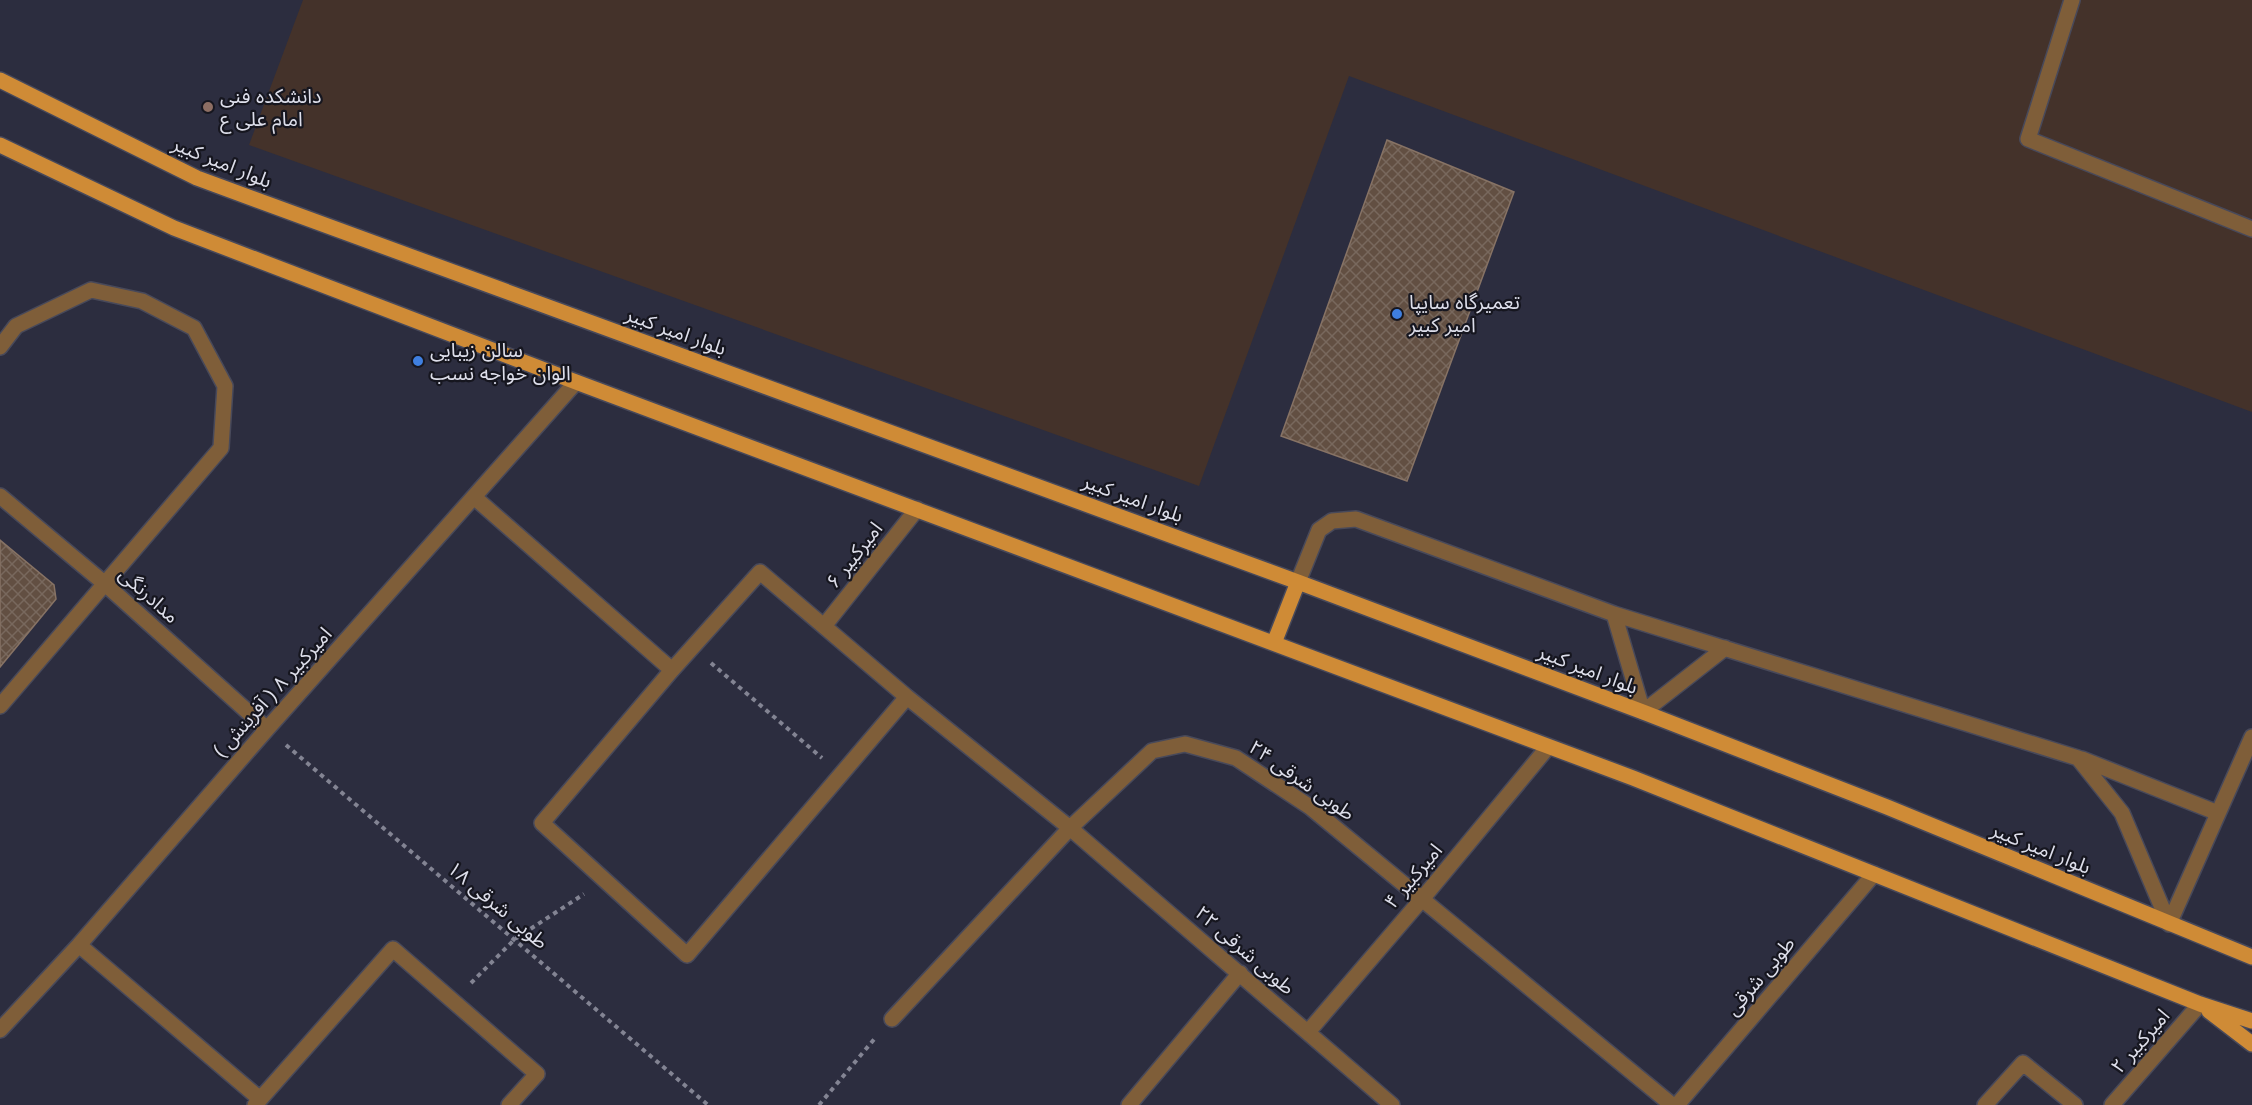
<svg xmlns="http://www.w3.org/2000/svg" width="2252" height="1105" viewBox="0 0 2252 1105" font-family="Helvetica,'Noto Sans Arabic',sans-serif">
<style>
.commercial{fill:#44322a}
.building{fill:url(#building-cross-hatch);stroke:#877365;stroke-width:1.5}
.lines{fill:none;stroke-linecap:round;stroke-linejoin:round}
.minor-casing{stroke:#48495a;stroke-width:18}
.major-casing{stroke:#48495a;stroke-width:18}
.path{stroke:#838493;stroke-width:4;stroke-dasharray:4.5 4.5;stroke-linecap:butt}
.minor{stroke:#7f5e39;stroke-width:15}
.major{stroke:#cf8b36;stroke-width:15}
.education-dot{fill:#8d6e63;stroke:#16161f;stroke-width:2}
.shop-dot{fill:#3f7fe0;stroke:#16161f;stroke-width:2}
.labels{text-anchor:middle;dominant-baseline:central;stroke-width:4.5;stroke-linejoin:round;paint-order:stroke}
.poi-label{font-size:20px;fill:#dddeea;stroke:#16161f;text-anchor:start}
.street-label{font-size:20px;fill:#dddeea;stroke:#16161f}
</style>
<defs>
<pattern id="building-cross-hatch" width="8" height="8" patternUnits="userSpaceOnUse" patternTransform="scale(1.5)"><rect width="8" height="8" fill="#624f42"/><path d="M0 0l8 8M0 8l8-8" fill="none" stroke="#78685d"/></pattern>
</defs>
<rect width="100%" height="100%" fill="#2c2d3f"/>
<path class="commercial" d="M303,0h1949v412l-903,-336 -150,410 -950,-341z"/>
<path class="building" d="M1387,140l127,52 -107,289 -126,-45z
M0,540l54,45 2,14 -56,68z"/>
<g class="lines">
<defs>
<path id="minor" d="M2072,0l-44,139 224,90
M0,347l16,-21 75,-36 51,11 52,27 31,58 -4,62 -221,258
M0,496l104,87 163,146
M474,497l198,173
M1298,582l21,-52 13,-9 24,-2 258,95 29,98 82,-64
M1614,614l464,144 44,55 47,111
M824,626l93,-117
M907,697l-220,258 -145,-132 130,-153 88,-98 147,125 163,131 322,277
M2082,759l136,54
M2169,924l83,-187
M79,945l181,154
M892,1019l178,-191 82,-77 33,-7 51,14 74,49 362,298
M0,1030l79,-85 188,-216 309,-347
M1308,1032l114,-133 126,-152
M255,1105l138,-156 144,125 -28,31
M1129,1105l111,-132
M1677,1105l197,-231
M1985,1105l38,-42 52,42
M2112,1105l88,-101"/>
<path id="major" d="M0,80l197,98 1101,404 345,130 244,95 365,150
M0,145l174,83 402,154 1057,396 567,226 52,17
M1274,643l24,-61
M2209,1011l43,33"/>
</defs>
<use href="#minor" class="minor-casing"/>
<use href="#major" class="major-casing"/>
<path class="path" d="M711,663l111,95
M286,745l422,360
M471,983l44,-44 69,-45
M819,1105l57,-68"/>
<use href="#minor" class="minor"/>
<use href="#major" class="major"/>
</g>
<circle class="education-dot" cx="208" cy="107" r="6"/>
<g class="shop-dot">
<circle cx="1397" cy="314" r="6"/>
<circle cx="418" cy="361" r="6"/>
</g>
<g class="labels">
<g class="poi-label">
<text x="220" y="96">دانشکده فنی<tspan x="220" dy="23">امام علی ع</tspan></text>
<text x="1409" y="302">تعمیرگاه سایپا<tspan x="1409" dy="23">امیر کبیر</tspan></text>
<text x="430" y="350">سالن زیبایی<tspan x="430" dy="23">الوان خواجه نسب</tspan></text>
</g>
<g class="street-label">
<text transform="translate(222 162) rotate(22)">بلوار امیر کبیر</text>
<text transform="translate(676 331) rotate(20)">بلوار امیر کبیر</text>
<text transform="translate(1133 498) rotate(20)">بلوار امیر کبیر</text>
<text transform="translate(854 555) rotate(-52)">امیرکبیر ۶</text>
<text transform="translate(149 595) rotate(42)">مدادرنگی</text>
<text transform="translate(1588 669) rotate(21)">بلوار امیر کبیر</text>
<text transform="translate(272 692) rotate(-48)">امیرکبیر ۸ ( آفرینش )</text>
<text transform="translate(1302 780) rotate(35)">طوبی شرقی ۲۴</text>
<text transform="translate(2041 848) rotate(22)">بلوار امیر کبیر</text>
<text transform="translate(1413 876) rotate(-50)">امیرکبیر ۴</text>
<text transform="translate(498 905) rotate(40)">طوبی شرقی ۱۸</text>
<text transform="translate(1245 950) rotate(41)">طوبی شرقی ۲۲</text>
<text transform="translate(1760 976) rotate(-50)">طوبی شرقی</text>
<text transform="translate(2140 1041) rotate(-49)">امیرکبیر ۲</text>
</g>
</g>
</svg>
